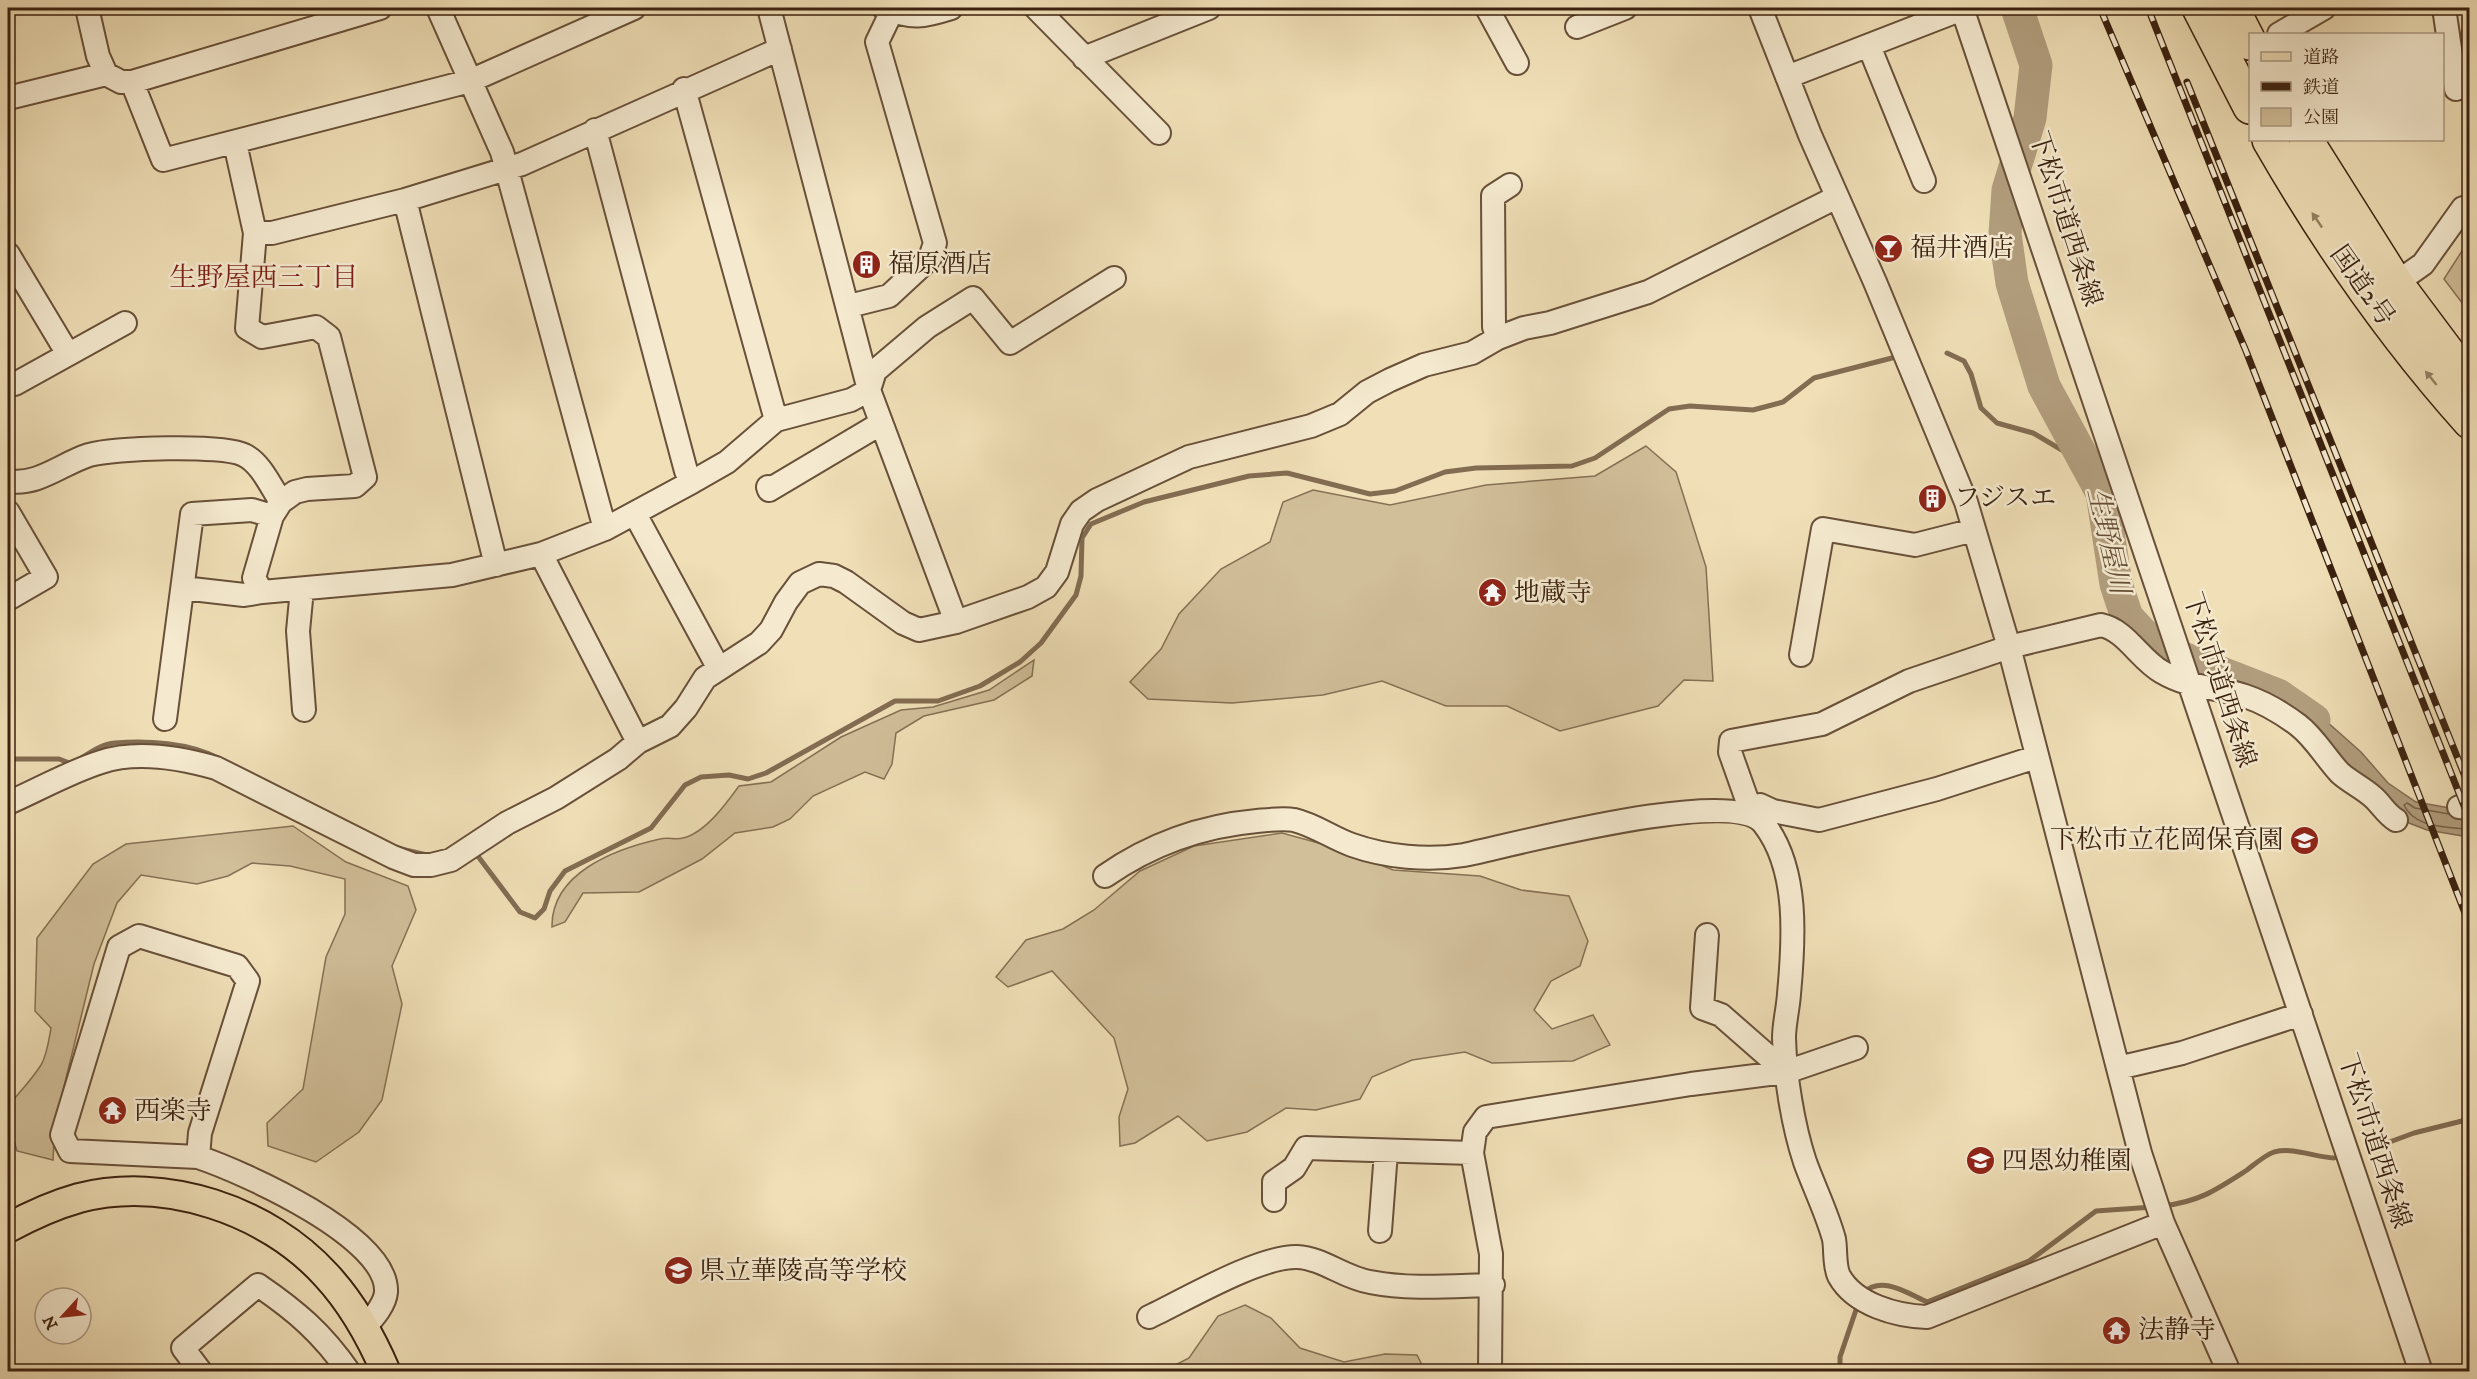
<svg xmlns="http://www.w3.org/2000/svg" width="2477" height="1379" viewBox="0 0 2477 1379" font-family="'IM FELL DW Pica','Noto Serif JP',serif">
<style>
.green{fill:#d1bf9a;stroke:#867054;stroke-width:1.5}
.water{fill:#b29e7e;stroke:#826c52;stroke-width:1.5}
.lines{fill:none;stroke-linecap:round;stroke-linejoin:round}
.shore{stroke:#766046;stroke-width:1.5}
.stream{stroke:#826c52;stroke-width:5}
.river{stroke:#b29e7e;stroke-width:33}
.minor-casing{stroke:#685039;stroke-width:26}
.major-casing{stroke:#3a210f;stroke-width:32}
.highway-casing{stroke:#3a210f;stroke-width:36}
.minor{stroke:#f5ead0;stroke-width:22}
.major{stroke:#f0dfb7;stroke-width:28}
.highway{stroke:#f0dfb7;stroke-width:33}
.rail-casing{stroke:#3a210f;stroke-width:7}
.rail{stroke:#f5ead0;stroke-width:4.5;stroke-dasharray:14;stroke-linecap:butt}
.oneway{fill:#958063}
.labels{text-anchor:middle;dominant-baseline:central;stroke-width:5;stroke-linejoin:round;paint-order:stroke}
.street-label{font-size:26px;fill:#3a210f;stroke:#f5ead0}
.poi-label{font-size:26px;fill:#3a210f;stroke:#f5ead0;text-anchor:start}
.neighbourhood-label{font-size:27px;fill:#7a1f14;stroke:#f5ead0}
.water-label{font-size:27px;font-style:italic;fill:#644d36;stroke:#f5ead0}
</style>
<rect width="100%" height="100%" fill="#f0dfb7"/>
<filter id="stains"><feTurbulence type="fractalNoise" baseFrequency=".00333" numOctaves="4"/><feColorMatrix values="0 0 0 0 .2 0 0 0 0 .09 0 0 0 0 .02 0 0 0 .5 -.17"/></filter>
<radialGradient id="worn" r=".72"><stop offset=".6" stop-color="#630" stop-opacity="0"/><stop offset="1" stop-color="#630" stop-opacity=".3"/></radialGradient>
<path class="green" d="M2469,240v72l-25,-33z
M1646,446l30,26 30,95 7,114 -29,-1 -26,26 -98,25 -53,-25h-61l-64,-25 -59,14 -91,8 -84,-4 -18,-17 31,-33 18,-35 42,-45 49,-27 13,-40 30,-12 77,15 96,-20 109,-9z
M1034,660l-2,16 -38,24 -70,16 -28,17 -4,31 -8,15 -19,-7 -52,24 -23,23 -17,8 -38,6 -33,26 -63,33 -56,1 -18,29 -13,5c-1,-54 63,-78 108,-88 7,-2 16,1 23,-1 22,-5 43,-34 56,-52l32,-4 70,-45 60,-27 32,-3 56,-17z
M293,826l53,36 62,24 8,24 -24,56 10,38 -20,96 -23,32 -43,30 -48,-16 -1,-23 36,-34 23,-132 19,-43v-35l-55,-13 -38,-3 -24,13 -31,8 -56,-9 -24,28 -23,61 -39,159 -2,37 -36,-9c-17,-58 -4,-43 24,-86 6,-10 8,-26 10,-37l-16,-17 2,-73 56,-74 33,-20z
M1282,833l62,17 49,20 87,6 41,14 48,6 19,45 -8,25 -29,15 -17,29 18,19 41,-14 17,30 -37,16 -81,2 -27,-11 -53,8 -40,17 -12,22 -44,11 -30,-2 -39,24 -40,9 -29,-25 -43,27 -15,3 -1,-29 9,-28 -14,-51 -62,-67 -44,16 -12,-10 30,-37 37,-11 31,-19 46,-39 54,-25z
M1245,1305l26,13 29,30 44,14 41,-8 32,1 8,16h-261l25,-13 29,-42z"/>
<path class="water" d="M2469,12v79l-11,-50z
M2278,695l31,11 52,46 27,31 28,19 34,6 19,7v22l-42,-7 -18,-7 -28,-33 -35,-26 -33,-38z"/>
<g class="lines">
<path class="shore" d="M2449,814l-34,-6 -8,-5 -3,2c11,24 43,21 66,25"/>
<path class="stream" d="M1947,353l17,8 7,13 10,34 16,15 36,10 54,32
M80,759c11,-7 22,-15 35,-16 32,-3 74,0 103,15
M8,761l5,-2h46l13,5
M401,849l26,6
M477,855l43,57 15,6 9,-9 6,-18 15,-20 86,-43 34,-43 16,-8 28,-2 19,4 18,-6 129,-72h43l42,-15 40,-24 21,-19 35,-48 5,-19 1,-38 9,-14 53,-22 105,-26 38,-3 83,21 25,-3 50,-19 31,-4 96,-2 23,-8 74,-49 21,-3 63,4 30,-8 31,-24 78,-20
M2368,1150l46,-17 56,-14
M2162,1206c37,-4 54,-16 85,-36 8,-6 18,-15 27,-18 20,-5 40,5 60,6
M1863,1293c19,-18 44,0 64,9l102,-41 67,-50 57,-4
M1840,1372v-15l18,-53"/>
<path class="river" d="M2017,8l19,57 -6,53 -22,72 -3,44 7,49 32,103 58,107 14,91 11,33 28,30 123,48 36,25"/>
<defs>
<path id="minor" d="M438,8l64,144 103,377
M884,8c28,11 39,9 67,0
M1036,8l123,125
M1487,8l30,55
M1760,8l50,127 65,147 91,220 43,145 131,506 23,70 66,149
M1962,8l459,1364
M2444,8l12,81
M1577,27l48,-19
M2279,34l45,-26
M1869,46l55,135
M1084,58l125,-50
M106,74l15,8h11l248,-74
M1787,77l178,-69
M132,82l31,78 307,-79 164,-73
M684,89l92,331
M8,98l98,-24 -8,-18 -11,-48
M595,130l91,341 6,11
M235,143l20,90 -8,95 15,9 54,-10 13,10 36,140 -10,9 -48,3 -12,3 -14,10
M405,200l91,365
M255,233h17l133,-33 117,-36 258,-115
M8,254l60,100
M2396,283l27,-19 40,-56
M849,306l40,-10 41,-38 5,-15 -58,-201 15,-31
M1498,338l-4,-11 -1,-131 17,-11
M15,384l110,-61
M8,481c30,5 53,-17 81,-26 25,-7 133,-11 155,0 17,8 27,32 37,47l-9,14 -18,62 8,14 190,-17 89,-21 64,-25 87,-47 35,-20 49,-42 75,-20 18,-10 -100,-382
M768,487l1,3 111,-66
M8,512l38,65 -38,22
M635,514l83,153
M541,554l97,188
M183,588l61,7 18,-3
M302,589l-4,42 6,79
M956,622l-87,-232 6,-19 52,-44 46,-29 37,45 104,-65
M1801,655l22,-126 92,16 59,-15
M165,719l27,-205 60,-4 20,6
M8,803c30,-13 61,-31 93,-41 36,-12 80,-4 115,6l177,89 21,8h17l20,-5 56,-37 49,-25 62,-39 20,-17 32,-16 16,-18 19,-30 54,-35 12,-13 15,-28 14,-19 19,-9 15,2 12,6 57,41 16,7 37,-8 72,-25 18,-10 11,-15 15,-48 9,-13 16,-11 92,-43 122,-31 29,-12 27,-22 23,-12 34,-15 48,-12 26,-15 26,-10 26,-5 98,-31 189,-95
M2459,807l11,1
M1750,809l10,-4 13,6 46,9 118,-31 99,-32
M1752,814l-22,-62 1,-11 91,-17 87,-43 100,-34 92,-22c25,5 39,35 61,47 29,17 53,14 83,24 18,6 37,17 53,29 17,13 27,32 42,48 10,9 23,15 33,24 9,8 13,17 23,23
M1105,876c46,-32 96,-50 152,-55 11,-1 26,-3 37,-1 21,5 38,18 58,25 34,12 76,16 112,10 49,-10 270,-70 300,-31 35,45 30,116 25,170 -1,15 -5,30 -5,44 1,38 9,88 21,124 9,25 22,51 29,77 2,11 0,27 5,37 16,29 58,40 88,41l236,-94
M1707,935l-5,73 19,7 65,57
M139,936l98,30 11,15 -48,152 -2,24 -128,-6 -8,-16 57,-188z
M2118,1068l64,-15 119,-39
M198,1157c45,15 191,80 188,135 -1,13 -13,26 -21,35
M1274,1200v-18l20,-14 12,-20 166,5
M1380,1231l6,-79
M1149,1317c36,-17 110,-61 148,-60 26,1 47,21 73,25 40,8 82,4 123,3
M201,1372l-18,-24 75,-63c38,26 64,48 91,87
M1490,1372l1,-118 -19,-101 3,-21 11,-15 205,-33 95,-12 70,-24"/>
<path id="major" d="M8,1228c22,-12 46,-23 71,-30 86,-22 188,12 247,77 26,28 45,62 60,97"/>
<path id="highway" d="M2199,8l51,99
M2232,8l18,35
M2269,140c58,101 123,195 201,282
M2306,140l90,143 74,99"/>
</defs>
<use href="#minor" class="minor-casing"/>
<use href="#major" class="major-casing"/>
<use href="#highway" class="highway-casing"/>
<use href="#minor" class="minor"/>
<use href="#major" class="major"/>
<use href="#highway" class="highway"/>
<defs>
<path id="rail" d="M2100,8l146,343 224,575
M2148,8l322,813
M2187,82l283,707"/>
</defs>
<use href="#rail" class="rail-casing"/>
<use href="#rail" class="rail"/>
</g>
<defs><path id="oneway-solid" d="M-6-.8H1V-3.2L6.5 0L1 3.2V.8H-6Z" transform="scale(1.5)"/></defs>
<g class="oneway">
<use href="#oneway-solid" transform="translate(2317 220) rotate(-124)"/>
<use href="#oneway-solid" transform="translate(2431 378) rotate(-129)"/>
</g>
<defs>
<symbol id="bar-disc" viewBox="-11 -11 22 22"><circle r="9.5" fill="#8f2418" stroke="#f5ead0"/><path d="M-6-5H6L.8 .8V4.5H3.5V6h-7V4.5H-.8V.8Z" fill="#fff"/></symbol>
<symbol id="building-disc" viewBox="-11 -11 22 22"><circle r="9.5" fill="#8f2418" stroke="#f5ead0"/><path d="M-4-6H4V6H1V3H-1V6H-4ZM-2.5-4.3h1.7v1.8h-1.7ZM.8-4.3h1.7v1.8H.8ZM-2.5-1h1.7V.8h-1.7ZM.8-1h1.7V.8H.8Z" fill="#fff"/></symbol>
<symbol id="temple-disc" viewBox="-11 -11 22 22"><circle r="9.5" fill="#8f2418" stroke="#f5ead0"/><path d="M0-6L5-2H3V0L6.5 2.5H4V6H1.5V3h-3V6H-4V2.5H-6.5L-3 0V-2H-5Z" fill="#fff"/></symbol>
<symbol id="school-disc" viewBox="-11 -11 22 22"><circle r="9.5" fill="#8f2418" stroke="#f5ead0"/><path d="M0-5L7-2L0 1L-7-2ZM-4 1L0 2.5L4 1V4Q0 6-4 4Z" fill="#fff"/></symbol>
</defs>
<g fill-rule="evenodd">
<use href="#bar-disc" x="1872" y="232" width="33" height="33"/>
<use href="#building-disc" x="850" y="248" width="33" height="33"/>
<use href="#building-disc" x="1916" y="482" width="33" height="33"/>
<use href="#temple-disc" x="1476" y="576" width="33" height="33"/>
<use href="#school-disc" x="2288" y="824" width="33" height="33"/>
<use href="#temple-disc" x="96" y="1094" width="33" height="33"/>
<use href="#school-disc" x="1964" y="1144" width="33" height="33"/>
<use href="#school-disc" x="662" y="1254" width="33" height="33"/>
<use href="#temple-disc" x="2100" y="1314" width="33" height="33"/>
</g>
<g class="labels">
<g class="street-label">
<text transform="translate(2065 219) rotate(72)">下松市道西条線</text>
<text transform="translate(2362 286) rotate(55)">国道2号</text>
<text transform="translate(2219 680) rotate(72)">下松市道西条線</text>
<text transform="translate(2374 1141) rotate(72)">下松市道西条線</text>
</g>
<g class="poi-label">
<text x="1910" y="248">福井酒店</text>
<text x="888" y="264">福原酒店</text>
<text x="1954" y="498">フジスエ</text>
<text x="1514" y="593">地蔵寺</text>
<text x="2284" y="840" text-anchor="end">下松市立花岡保育園</text>
<text x="134" y="1111">西楽寺</text>
<text x="2002" y="1161">四恩幼稚園</text>
<text x="699" y="1271">県立華陵高等学校</text>
<text x="2138" y="1330">法静寺</text>
</g>
<g class="neighbourhood-label">
<text x="264" y="278">生野屋西三丁目</text>
</g>
<g class="water-label">
<text transform="translate(2108 541) rotate(77)">生野屋川</text>
</g>
</g>
<rect width="2477" height="1379" fill="none" stroke="#f0dfb7" stroke-width="30"/>
<rect x="9" y="9" width="2459" height="1361" fill="none" stroke="#3a210f" stroke-width="3"/>
<rect x="15" y="15" width="2447" height="1349" fill="none" stroke="#3a210f" stroke-width="1.5"/>
<rect x="2249" y="33" width="195" height="108" fill="#f5ead0" stroke="#aa9a83" stroke-width="1.5"/>
<rect x="2261" y="52" width="30" height="9" fill="#f0dfb7" stroke="#aa9a83" stroke-width="1.5"/>
<text x="2303" y="63" font-size="18" fill="#3a210f">道路</text>
<rect x="2261" y="82" width="30" height="9" fill="#3a210f" stroke="#aa9a83" stroke-width="1.5"/>
<text x="2303" y="93" font-size="18" fill="#3a210f">鉄道</text>
<rect x="2261" y="108" width="30" height="18" fill="#d1bf9a" stroke="#aa9a83" stroke-width="1.5"/>
<text x="2303" y="123" font-size="18" fill="#3a210f">公園</text>
<g transform="translate(63 1316) rotate(243)"><circle r="28" fill="#f5ead0" stroke="#aa9a83" stroke-width="1.5"/>
<path d="M0-4.5L10 22L0 15L-10 22Z" fill="#8f2418"/>
<text y="-9" font-size="16" font-weight="bold" text-anchor="middle" fill="#3a210f">N</text>
</g>
<rect width="100%" height="100%" filter="url(#stains)"/>
<rect width="100%" height="100%" fill="url(#worn)"/>
</svg>
